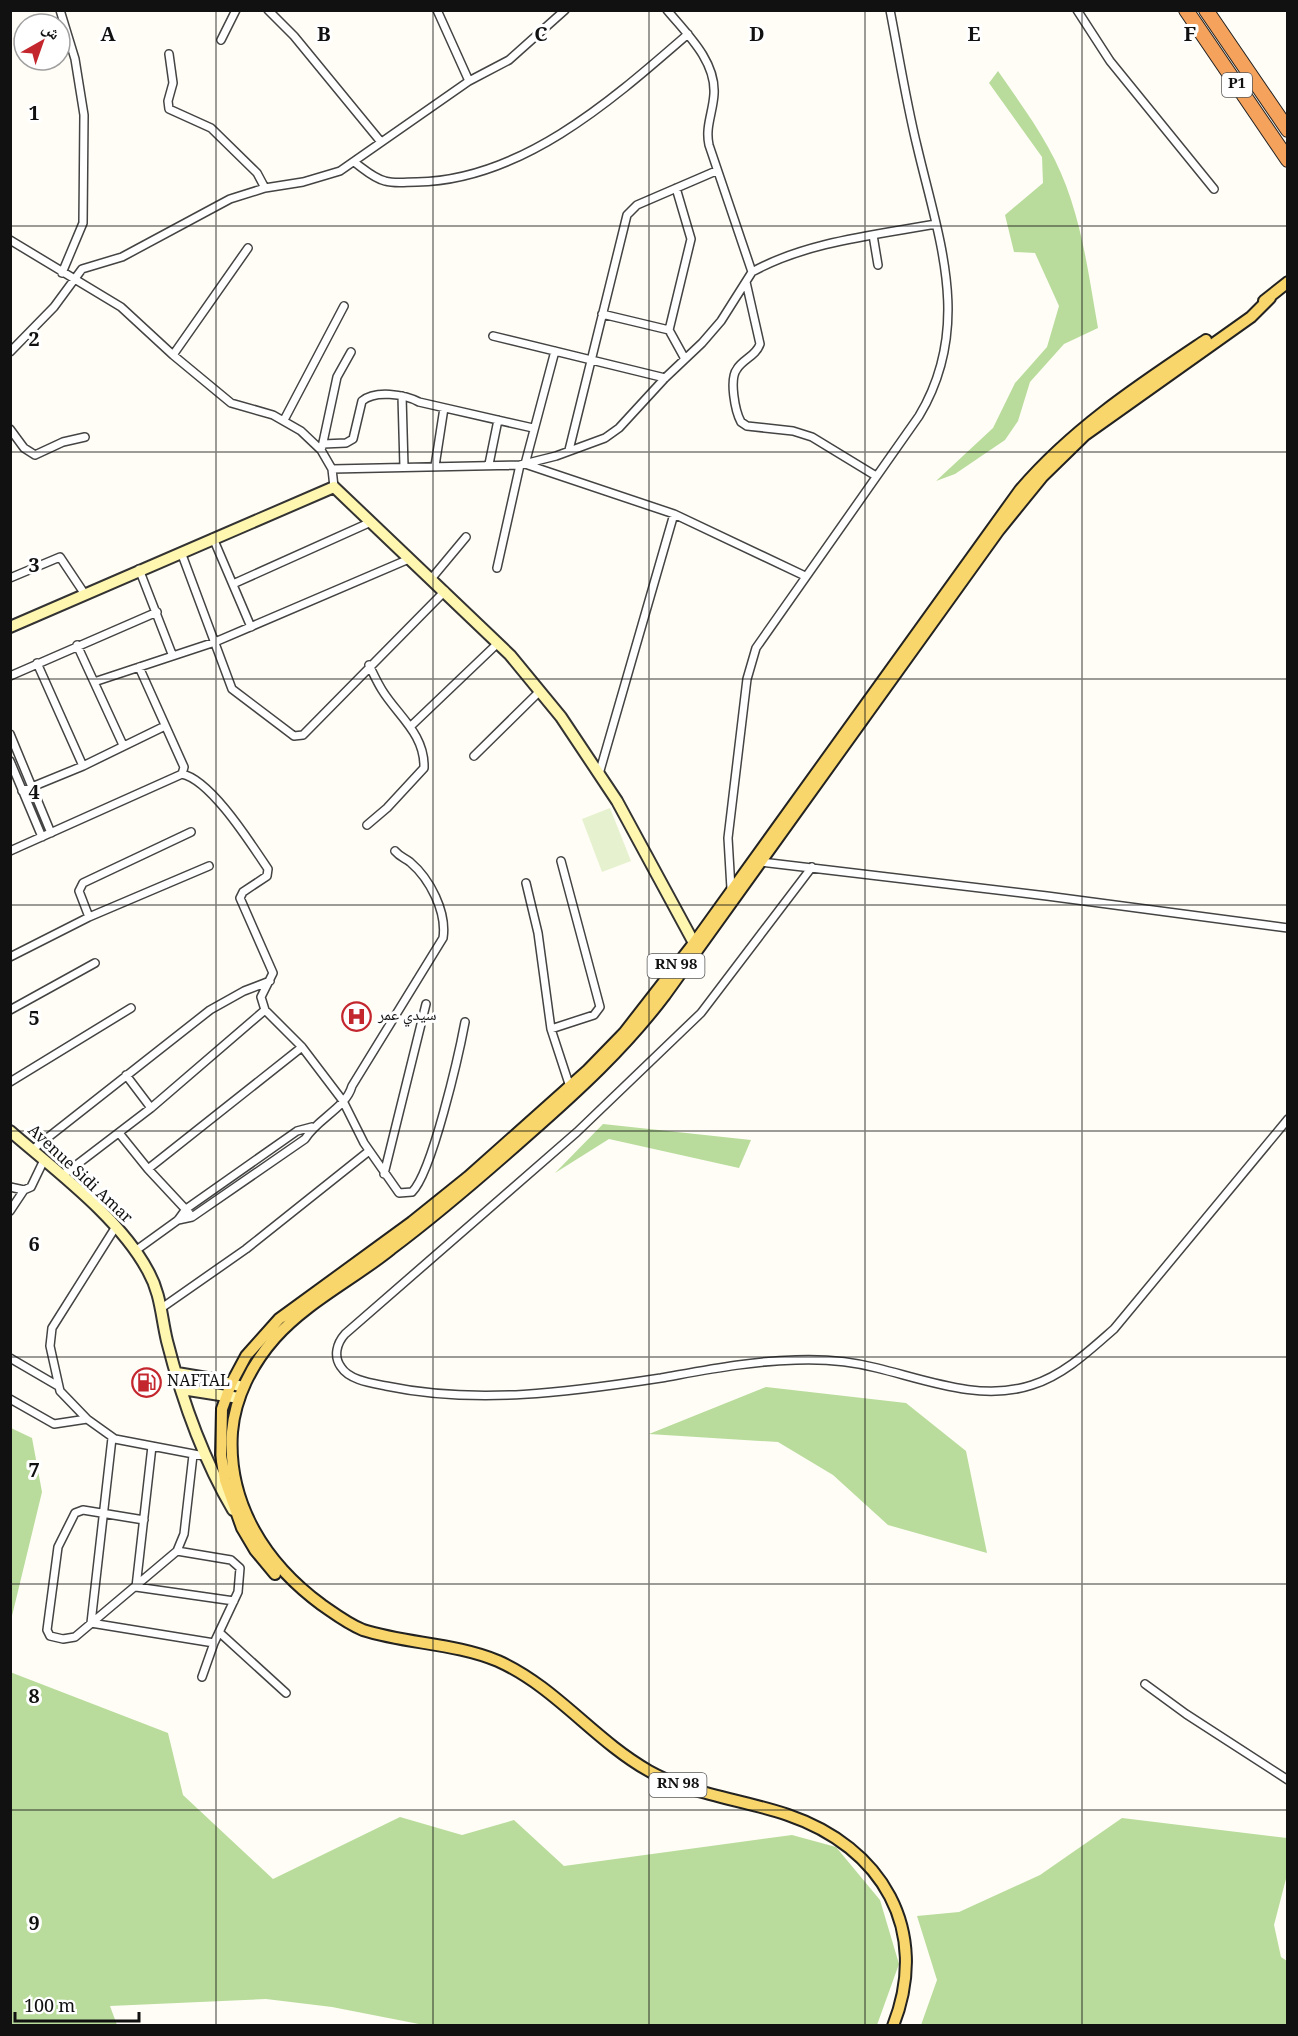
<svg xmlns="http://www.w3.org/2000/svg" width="1298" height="2036" viewBox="0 0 1298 2036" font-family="Georgia,'Noto Naskh Arabic',serif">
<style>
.forest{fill:#b9dc9c}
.pitch{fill:#e6f2cf}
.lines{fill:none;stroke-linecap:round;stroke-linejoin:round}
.street-casing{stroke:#444;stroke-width:10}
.secondary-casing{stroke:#333;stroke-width:14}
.primary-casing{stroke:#222;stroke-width:14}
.highway-casing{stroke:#222;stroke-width:16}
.street{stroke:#fff;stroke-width:7}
.secondary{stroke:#fff6b0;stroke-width:10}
.primary{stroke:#f9d66b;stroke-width:10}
.highway{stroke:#f5a25d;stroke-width:14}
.grid{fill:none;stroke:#111;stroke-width:1.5;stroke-opacity:0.55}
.labels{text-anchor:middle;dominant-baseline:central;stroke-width:6;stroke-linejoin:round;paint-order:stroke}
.shield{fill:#fff;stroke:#585858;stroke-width:1.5}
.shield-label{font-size:15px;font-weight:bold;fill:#111}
.poi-label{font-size:16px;fill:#111;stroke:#fff;text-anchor:start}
.street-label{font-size:16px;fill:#111;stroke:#fff}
.grid-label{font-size:20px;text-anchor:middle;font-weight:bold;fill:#111;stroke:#fff;stroke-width:6;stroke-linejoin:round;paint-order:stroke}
</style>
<rect width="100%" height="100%" fill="#fffdf5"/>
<path class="forest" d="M998,71c17,25 36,50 50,76 32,56 39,119 50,181l-34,16 -34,38 -12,39 -13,19 -50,34 -19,7 57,-53 22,-45 32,-36 12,-41 -24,-53 -21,-1 -9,-37 38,-32 -1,-26 -53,-74z
M603,1124l148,16 -12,28 -130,-29 -54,34z
M766,1387l140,16 60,48 21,102 -99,-28 -55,-50 -55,-33 -129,-8z
M11,1428l21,10 10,54 -31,128z
M10,1672l158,61 15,62 90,84 127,-62 62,18 52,-15 50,46 228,-31 44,12 44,53 19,64 -22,61 -448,1 -97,-19 -66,-8 -156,7 7,19h-106z
M1122,1818l165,20v37l-13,50 7,32 6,4v64h-366l16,-45 -20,-64 42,-4 81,-37z"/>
<path class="pitch" d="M610,808l21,53 -29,11 -20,-53z"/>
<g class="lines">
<defs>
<path id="street" d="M60,10l15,49 9,56 -1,108 -21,50
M268,10l26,26 87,106
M1077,10l33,51 104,128
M221,40l15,-30
M169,54l4,29 -5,18 1,8 42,19 46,45 8,15
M469,81l40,-21 56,-50
M354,162c10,7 19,16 31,19 10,3 21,1 32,1 105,-2 195,-82 271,-148
M676,188l15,51 -22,91 16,29
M873,235l5,30
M10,240l111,67 52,48 58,48 42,12 28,16 20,19 11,19 2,18
M752,272c54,-30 123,-37 184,-48
M746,282l14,62c-4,12 -17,15 -23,25 -8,10 -2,42 4,53l6,4 46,5 19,6 64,39
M602,314l67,16
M493,336l172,42
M555,351l-30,113 149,50 131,62
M10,352l44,-45 28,-38 40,-12 108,-58 35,-11 38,-6 37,-11 129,-90 -32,-71
M173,355l75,-107
M402,396l2,71
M284,420l60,-114
M10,429l14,19 11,7 28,-13 22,-5
M323,444l23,-1 7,-4 9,-38c13,-11 42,-7 57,1l114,26
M322,447l15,-70 14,-25
M569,450l58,-235 10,-10 79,-34
M489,464l9,-44
M435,466l9,-58
M332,469l188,-4 36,-9 49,-18 14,-10 46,-50 37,-35 19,-22 31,-49 -43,-127c-4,-18 4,-33 5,-51 2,-33 -27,-60 -47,-84
M213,538l38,89
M181,552l51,137 62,47 9,-1 142,-144
M497,568l23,-103
M139,569l33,85
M10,578l50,-21 24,36
M431,579l35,-42
M233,584l138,-62
M77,645l46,100
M37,663l46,103
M10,676l147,-64
M94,682l121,-40 194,-83
M411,726l87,-83
M10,734l41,99
M474,756l66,-65
M10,761l32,76
M182,774c29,6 69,70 86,95l-1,7 -24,16 -3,6 33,75 -12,24 4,13 37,37 41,54 21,42 35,50 13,-1c20,-19 47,-138 53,-170
M599,774l75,-260
M22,791l61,-25 82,-40
M367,825l20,-17 37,-40c1,-34 -26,-52 -42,-78 -5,-8 -9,-17 -13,-25
M10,851l172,-77 2,-7 -45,-100
M761,862l286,34 241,32
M812,867l-111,146 -124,119 -232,202c-8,9 -12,22 -4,33 8,13 30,16 45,19 91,19 184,6 275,-8 45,-8 89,-17 135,-18 27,-1 54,1 81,8 49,12 104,34 155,17 32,-10 58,-35 82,-56l174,-210
M526,883l12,50 13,96 19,58
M731,889l-3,-51 19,-159 9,-31 163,-232c54,-90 20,-176 -2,-270 -11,-45 -18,-90 -27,-136
M89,917l-10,-26 4,-8 108,-51
M10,957l79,-40 120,-51
M10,1010l85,-47
M551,1029l43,-14 6,-8 -39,-146
M126,1075l25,33
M10,1082l121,-74
M119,1133l29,36 41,44
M32,1150l178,-140 34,-19 26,-10
M148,1169l154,-122
M384,1174l42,-170
M62,1176l89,-68 114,-98
M10,1187l14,3 7,-3 13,-27
M10,1211l14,-21
M178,1220l14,-3 113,-78c12,-20 41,-31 47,-53l91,-148c4,-26 -13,-59 -33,-76 -5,-4 -10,-5 -15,-11
M115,1228l-63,100 -2,18 10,45 27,28 28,20 89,17
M135,1251l43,-31 8,-11 111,-78 15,-4
M163,1307l83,-58 123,-98
M10,1358l48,28
M10,1399l44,25 33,-5
M112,1438l-21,185 123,20
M152,1446l-16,141 98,14
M144,1520l-61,-10 -8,3 -17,34 -11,83 3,6 13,3 12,-2 102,-86 7,-17 9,-79
M177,1551l54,9 9,8 -2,24 -24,51 -12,34
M219,1632l67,61
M1145,1684l41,30 102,66"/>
<path id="secondary" d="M10,627l324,-140 176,168 51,62 56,84 77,142
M10,1131c46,40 109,86 138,140 13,23 13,45 19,70 15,59 35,116 66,169
M177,1373l36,6 30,8
M182,1389l57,9"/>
<path id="primary" d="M1264,301l24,-19
M275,1574l-20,-24 -13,-22 -17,-48 -4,-25 1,-46 9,-25 15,-28 33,-37 133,-97 56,-45 120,-107 36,-37 70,-90 326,-453c53,-62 119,-105 186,-150
M893,2026c38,-96 -11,-179 -105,-211 -47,-16 -96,-20 -139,-44 -55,-31 -93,-84 -151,-110 -43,-18 -91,-17 -135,-31 -15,-6 -28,-16 -41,-25 -56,-41 -95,-101 -90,-173 3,-35 20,-68 43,-94 32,-36 79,-59 116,-89 48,-36 93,-75 138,-115 49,-43 96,-86 136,-139l334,-465 43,-53 43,-42 166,-118 19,-19"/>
<path id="highway" d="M1186,10l102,150
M1206,10l82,120"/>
</defs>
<use href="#street" class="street-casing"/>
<use href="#secondary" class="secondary-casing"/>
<use href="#primary" class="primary-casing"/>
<use href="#highway" class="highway-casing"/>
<use href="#street" class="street"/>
<use href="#secondary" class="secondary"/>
<use href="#primary" class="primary"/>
<use href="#highway" class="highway"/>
</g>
<path class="grid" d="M216,10v2016M433,10v2016M649,10v2016M865,10v2016M1082,10v2016M10,226h1278M10,452h1278M10,679h1278M10,905h1278M10,1131h1278M10,1357h1278M10,1584h1278M10,1810h1278"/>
<defs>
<symbol id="hospital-ring" viewBox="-11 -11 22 22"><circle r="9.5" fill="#fff" stroke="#c4262e" stroke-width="1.5"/><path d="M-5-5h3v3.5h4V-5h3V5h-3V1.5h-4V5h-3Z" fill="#c4262e"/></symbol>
<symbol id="fuel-ring" viewBox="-11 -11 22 22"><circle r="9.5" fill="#fff" stroke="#c4262e" stroke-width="1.5"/><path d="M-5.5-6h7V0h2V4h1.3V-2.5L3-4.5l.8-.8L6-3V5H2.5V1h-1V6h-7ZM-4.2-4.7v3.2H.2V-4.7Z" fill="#c4262e"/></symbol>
</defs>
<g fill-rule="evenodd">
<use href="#hospital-ring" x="340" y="1000" width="33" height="33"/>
<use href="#fuel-ring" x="130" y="1366" width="33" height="33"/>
</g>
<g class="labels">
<g class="shield">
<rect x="1222" y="73" width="30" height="24" rx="4.5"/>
<rect x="647.5" y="954" width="57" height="24" rx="4.5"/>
<rect x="649.5" y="1773" width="57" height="24" rx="4.5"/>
</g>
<g class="shield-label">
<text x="1237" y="85">P1</text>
<text x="676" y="966">RN 98</text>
<text x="678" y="1785">RN 98</text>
</g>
<g class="poi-label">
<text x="378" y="1016">سيدي عمر</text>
<text x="167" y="1382">NAFTAL</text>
</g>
<g class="street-label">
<text transform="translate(79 1175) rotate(43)">Avenue Sidi Amar</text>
</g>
</g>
<g class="grid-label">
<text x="108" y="41">A</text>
<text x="324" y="41">B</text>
<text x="541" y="41">C</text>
<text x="757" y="41">D</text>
<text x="974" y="41">E</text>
<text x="1190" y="41">F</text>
<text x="34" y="120">1</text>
<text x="34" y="346">2</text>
<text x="34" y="572">3</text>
<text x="34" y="799">4</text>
<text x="34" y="1025">5</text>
<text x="34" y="1251">6</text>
<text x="34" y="1477">7</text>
<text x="34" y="1703">8</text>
<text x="34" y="1930">9</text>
</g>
<rect width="1298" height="2036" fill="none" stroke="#111111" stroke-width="24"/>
<g transform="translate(42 42) rotate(40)"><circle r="28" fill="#ffffff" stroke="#a0a0a0" stroke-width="1.5"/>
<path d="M0-4.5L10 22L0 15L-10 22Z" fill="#c4262e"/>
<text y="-9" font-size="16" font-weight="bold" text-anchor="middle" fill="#111111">ش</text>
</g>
<path d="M15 2012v9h124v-9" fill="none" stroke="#111111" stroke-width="3"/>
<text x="24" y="2012" font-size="18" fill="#111111" stroke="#ffffff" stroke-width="4.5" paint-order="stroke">100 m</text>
</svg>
